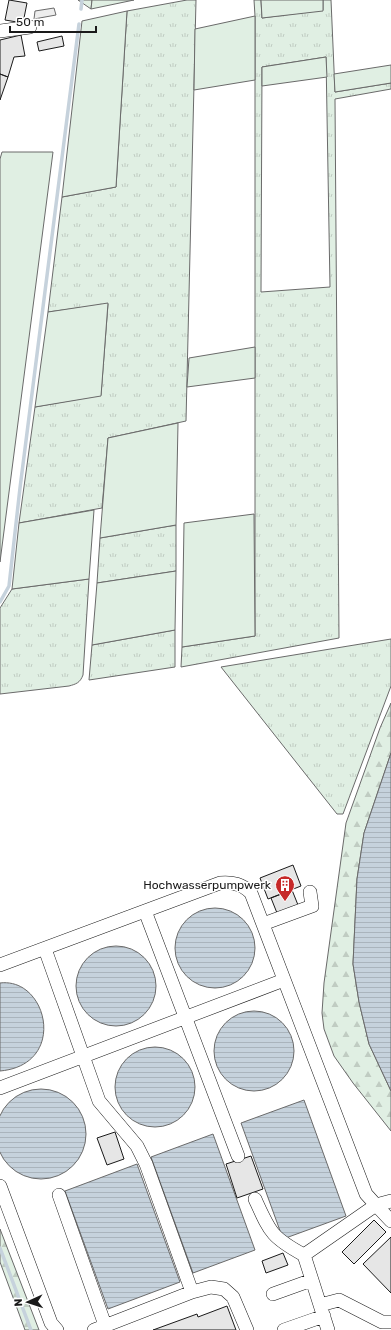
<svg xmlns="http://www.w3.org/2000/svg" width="391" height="1330" viewBox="0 0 391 1330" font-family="Rubik,sans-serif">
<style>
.grass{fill:url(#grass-tufts);stroke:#6a6a6a;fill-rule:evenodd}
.forest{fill:url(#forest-firs);stroke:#6a6a6a}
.garden{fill:#e0efe3;stroke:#6a6a6a}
.parking{fill:#ededed;stroke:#6a6a6a}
.water{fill:url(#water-rules);stroke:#6a6a6a}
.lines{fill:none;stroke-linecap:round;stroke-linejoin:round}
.stream{stroke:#c6d2dc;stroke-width:3.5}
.building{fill:#e6e6e6;stroke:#1a1a1a}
.minor-casing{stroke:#1a1a1a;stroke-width:14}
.minor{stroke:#fff;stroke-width:13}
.labels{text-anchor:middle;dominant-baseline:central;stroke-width:3;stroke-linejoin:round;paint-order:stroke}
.poi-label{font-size:12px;fill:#1a1a1a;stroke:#fff;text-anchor:end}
</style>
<defs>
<pattern id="grass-tufts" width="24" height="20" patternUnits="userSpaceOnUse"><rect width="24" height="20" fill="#e0efe3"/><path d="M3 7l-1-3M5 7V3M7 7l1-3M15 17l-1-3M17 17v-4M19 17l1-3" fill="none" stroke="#c0ccc2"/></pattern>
<pattern id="forest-firs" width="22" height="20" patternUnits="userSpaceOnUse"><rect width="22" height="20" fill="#e0efe3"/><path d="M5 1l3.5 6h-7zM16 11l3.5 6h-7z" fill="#c0ccc2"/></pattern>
<pattern id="water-rules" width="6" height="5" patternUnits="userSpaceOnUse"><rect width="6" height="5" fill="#c6d2dc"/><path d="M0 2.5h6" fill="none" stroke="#aab4bc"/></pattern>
</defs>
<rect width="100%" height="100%" fill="#fff"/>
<path class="grass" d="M78,0h14l-1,9z
M187,0h9l-10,421 -78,17 -6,70 -83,15 16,-116 66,-12 7,-91 -60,8 14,-115 54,-10 11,-176z
M254,0h7l1,18 61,-8v-10h8l4,92 56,-9v6l-56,10 4,539 -158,29 1,-20 73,-11v-620zM326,57l4,230 -69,5 1,-225z
M176,525v46l-79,12 3,-45z
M89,579l-6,96c-3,8 -7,9 -14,11l-69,8v-86l12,-19z
M175,630v37l-86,13 3,-35z
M391,639v47l-48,128h-6l-116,-147z"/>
<path class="forest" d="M391,703v50l-27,80 -7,46 -4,85 6,38 10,42 22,47v40l-38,-48 -19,-27 -10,-27 -2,-16 2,-30 22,-160 34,-95z
M0,1229l39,101h-14l-25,-68z"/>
<path class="garden" d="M92,0h42l-43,9z
M261,0h62v11l-61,7z
M127,11l-11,176 -54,10 20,-176z
M255,16v64l-61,10 1,-61z
M326,57l1,20 -65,9v-19z
M391,65v18l-56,9 -1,-18z
M2,152h51l-53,410v-403z
M108,303l-7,93 -66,11 13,-95z
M255,347v31l-68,9 2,-29z
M178,423l-2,102 -76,13 8,-100z
M94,510l-5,69 -77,10 7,-66z
M254,514l1,122 -73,11 2,-124z
M176,571l-1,59 -83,15 5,-62z"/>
<path class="parking" d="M54,8l2,7 -22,4 1,-8z"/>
<path class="water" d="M391,753v338l-22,-47 -10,-42 -6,-38 4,-85 7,-46z
M175 948a40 40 0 1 1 80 0a40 40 0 1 1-80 0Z
M76 986a40 40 0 1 1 80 0a40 40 0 1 1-80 0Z
M0,983c48,-6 68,82 0,88z
M214 1051a40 40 0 1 1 80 0a40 40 0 1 1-80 0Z
M115 1087a40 40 0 1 1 80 0a40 40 0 1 1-80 0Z
M-4 1134a45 45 0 1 1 90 0a45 45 0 1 1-90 0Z
M304,1100l42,116 -63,23 -42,-116z
M213,1134l42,116 -62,23 -42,-116z
M137,1164l43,118 -72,27 -43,-118z"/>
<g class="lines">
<path class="stream" d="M81,9l1,-9
M0,602l9,-16 11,-98 59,-464
M0,1248l31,82"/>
</g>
<path class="building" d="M9,0l18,3 -4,20 -18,-3z
M21,35l4,21 -11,1 -6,20 -8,-3v-34z
M62,36l2,10 -25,5 -2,-9z
M0,74l8,3 -8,23z
M293,865l8,21 -33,13 -8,-21z
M292,890l6,15 -21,8 -6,-15z
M115,1132l9,27 -17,6 -10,-27z
M251,1156l12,33 -26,9 -11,-34z
M374,1220l12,12 -32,32 -12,-12z
M391,1237v56l-28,-29z
M283,1253l5,12 -22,8 -4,-12z
M227,1306l9,24h-83l44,-16 1,3z"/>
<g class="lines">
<defs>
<path id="minor" d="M0,31l30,-4
M145,911l93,245
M263,924l49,-18 -2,-14
M45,949l54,152 38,45 9,18 46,128
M0,965l220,-82c13,-1 22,1 31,10l115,301 10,11 -72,50 24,75
M0,1088l284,-108
M0,1186l51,137 6,7
M59,1195l46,130
M255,1199c15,33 16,38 49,56
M391,1201l-15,4 15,16
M273,1294l39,-14
M320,1305l19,-5 43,22h9
M94,1330l98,-38 19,-5 13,2 9,8 14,33
M284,1330l40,-14"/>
</defs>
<use href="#minor" class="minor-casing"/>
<use href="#minor" class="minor"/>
</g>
<defs>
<symbol id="building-pin" viewBox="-11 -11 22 30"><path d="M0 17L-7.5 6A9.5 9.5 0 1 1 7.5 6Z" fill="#c62828" stroke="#fff"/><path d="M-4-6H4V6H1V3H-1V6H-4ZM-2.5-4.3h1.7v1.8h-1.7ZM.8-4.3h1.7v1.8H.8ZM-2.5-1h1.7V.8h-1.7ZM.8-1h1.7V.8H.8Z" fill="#fff"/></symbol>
</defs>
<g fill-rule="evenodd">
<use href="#building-pin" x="274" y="874" width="22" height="30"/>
</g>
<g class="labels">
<g class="poi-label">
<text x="271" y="885">Hochwasserpumpwerk</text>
</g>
</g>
<g transform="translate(28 1302) rotate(267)" stroke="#ffffff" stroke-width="3" paint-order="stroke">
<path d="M0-3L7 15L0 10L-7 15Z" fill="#1a1a1a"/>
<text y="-6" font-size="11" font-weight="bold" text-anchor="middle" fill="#1a1a1a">N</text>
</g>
<path d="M10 26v6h86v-6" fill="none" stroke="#1a1a1a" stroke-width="2"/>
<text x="16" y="26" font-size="12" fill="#1a1a1a" stroke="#ffffff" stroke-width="3" paint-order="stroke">50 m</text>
</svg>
